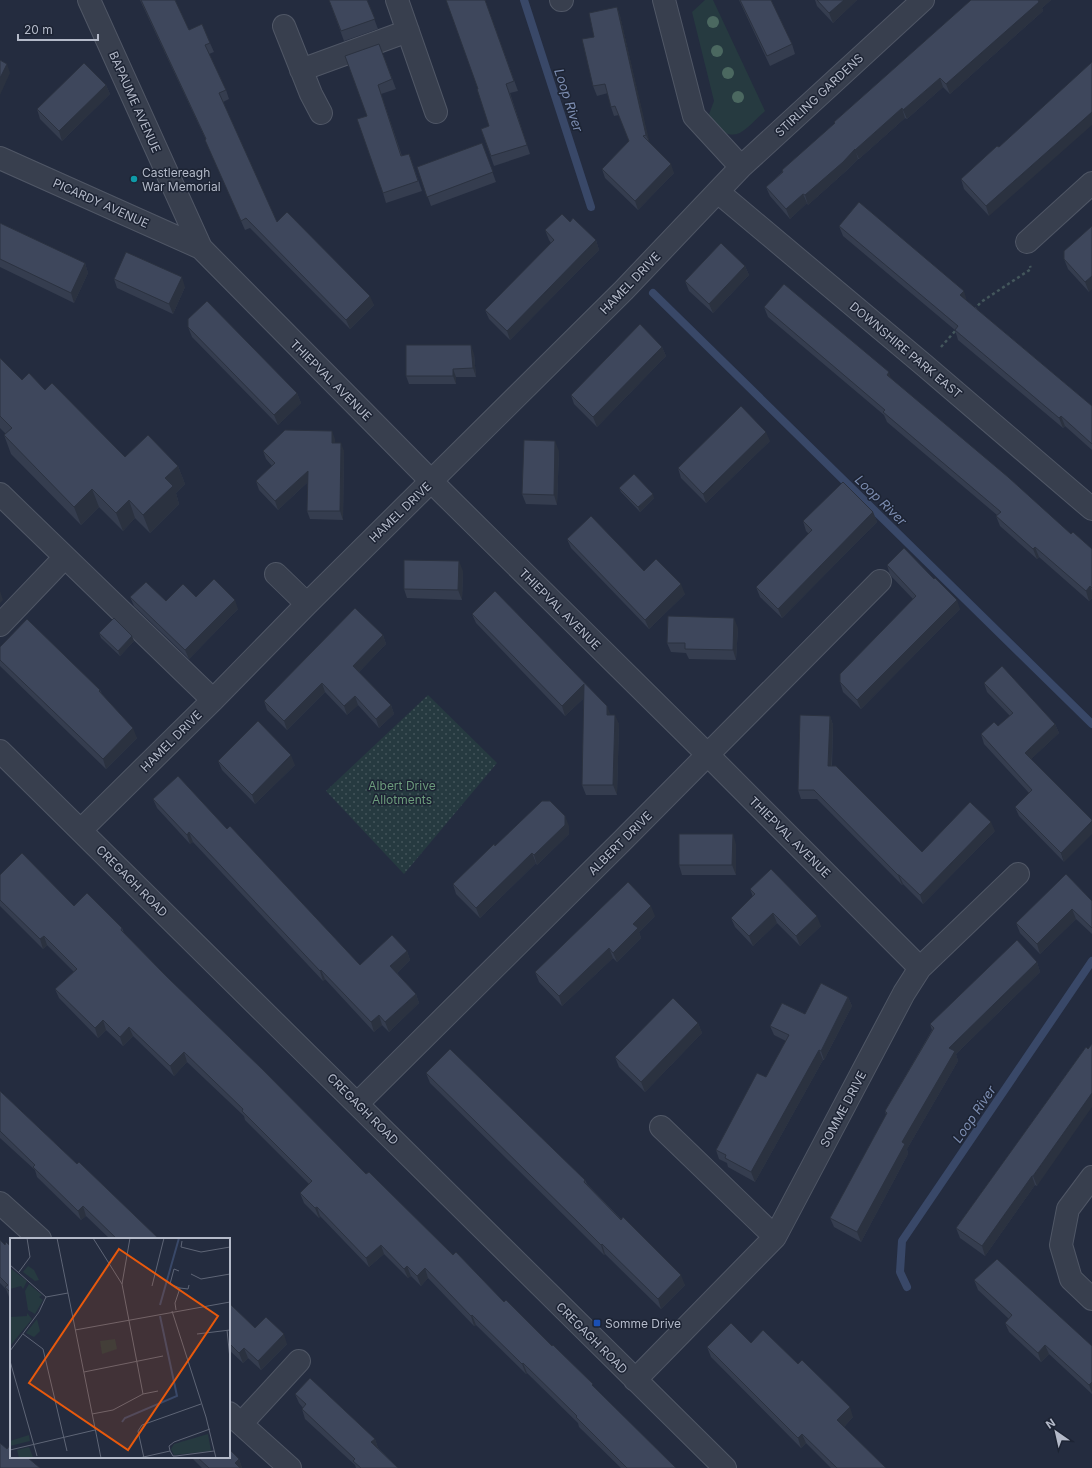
<svg xmlns="http://www.w3.org/2000/svg" width="1092" height="1468" viewBox="0 0 1092 1468" font-family="Inter,sans-serif">
<style>
.grass{fill:#263a40}
.park{fill:url(#park-dots)}
.lines{fill:none;stroke-linecap:round;stroke-linejoin:round}
.stream{stroke:#394868;stroke-width:8}
.minor-casing{stroke:#505766;stroke-width:24}
.path{stroke:#44575c;stroke-width:2.5;stroke-dasharray:3 3;stroke-linecap:butt}
.minor{stroke:#383f4e;stroke-width:22}
.tree{fill:#4b6860}
.wall{fill:#353d4f}
.shaded-wall{fill:#2b3240}
.building{fill:#3e475c;stroke:#2b3240}
.culture-dot{fill:#0f9aa8;stroke:#1d2434;stroke-width:1.5}
.transit-dot{fill:#1a4fb4;stroke:#1d2434;stroke-width:1.5}
.labels{text-anchor:middle;dominant-baseline:central;stroke-width:3;stroke-linejoin:round;paint-order:stroke}
.street-label{font-size:12px;fill:#b4bac9;stroke:#1d2434}
.poi-label{font-size:12px;fill:#b4bac9;stroke:#1d2434;text-anchor:start}
.park-label{font-size:12px;fill:#6b9a7b;stroke:#1d2434}
.water-label{font-size:13px;font-style:italic;fill:#7c8db1;stroke:#1d2434}
.inset-river{fill:none;stroke:#394868;stroke-width:2}
.inset-road{fill:none;stroke:#5e6576;stroke-width:1}
.view{fill:#e8590c;fill-opacity:0.15;stroke:#e8590c;stroke-width:2}
.inset-edge{fill:none;stroke:#b4bac9;stroke-width:2}
</style>
<defs>
<pattern id="park-dots" width="8" height="8" patternUnits="userSpaceOnUse"><rect width="8" height="8" fill="#263a40"/><path d="M2 2h.1M6 6h.1" fill="none" stroke="#43545a" stroke-width="1.8" stroke-linecap="round"/></pattern>
</defs>
<rect width="100%" height="100%" fill="#242c3f"/>
<path class="grass" d="M705,0h8l52,111c-24,22 -31,37 -57,6l6,-16 -22,-89z"/>
<path class="park" d="M428,695l69,68 -93,111 -78,-83z"/>
<g class="lines">
<path class="stream" d="M524,0l67,207
M653,293l439,431
M907,1287l-7,-15 2,-31 190,-280"/>
<defs>
<path id="minor" d="M89,0l112,248 243,246 264,261 212,213
M397,0l39,112
M561,0h1
M664,0l30,116 47,51
M284,26l27,68 10,19
M301,70l107,-39
M0,158l201,90
M718,192l206,173 168,144
M1027,242l65,-59
M0,494l213,206
M276,574l31,30
M0,625l65,-68
M0,751l725,717
M81,830l132,-130 94,-96 317,-314 117,-123 182,-167
M357,1104l264,-262 259,-261
M661,1127l114,110
M1092,1177l-24,32 -7,36 10,34 21,20
M0,1203l40,36
M635,1380l140,-143 129,-244 16,-25 98,-94
M229,1413l61,55
M241,1424l58,-63"/>
</defs>
<use href="#minor" class="minor-casing"/>
<path class="path" d="M974,310l7,-8 50,-33 -1,-3
M941,347l15,-17"/>
<use href="#minor" class="minor"/>
</g>
<g class="tree">
<circle cx="713" cy="22" r="6"/>
<circle cx="717" cy="51" r="6"/>
<circle cx="728" cy="73" r="6"/>
<circle cx="738" cy="97" r="6"/>
</g>
<path class="wall" d="M140,0h35l14,30 21,13 4,9 -5,2 17,36 3,9 -6,3 54,120 97,83 -24,24 -100,-101 -5,2 -36,-81 -3,-9z
M329,0h38l11,29 -34,12z
M485,0l33,91 -8,2 20,61 -36,12 -13,-37 8,-3z
M739,0h32l21,44 3,10 -25,12z
M815,0h42l-24,23 -16,-17z
M971,0h80l-9,8 1,3 -93,83 -7,-7 -36,32 -2,-1 -46,41h-1l-12,12 -38,34 -1,-2 -17,16 -20,-23 -4,-9 16,-15v-2l52,-46v-2z
M617,7l3,9 29,126 25,31 -36,37 -33,-32 -3,-9 27,-28 -10,-26 -5,1 -3,-9 -3,-14 -11,3 -4,-10 1,-49z
M379,44l17,45 -15,5 21,62 7,-2 13,37 -36,12 -3,-10 -16,-77z
M106,85l4,9 -48,47 -22,-22 -3,-10z
M482,143l14,39 -65,24 -14,-39z
M999,147l-10,69 -25,-27 -3,-10z
M570,222l26,18 3,10 -89,90 -21,-21 -4,-9 66,-67 -2,-3 -4,-10z
M0,223l85,40 3,10 -14,30 -74,-36z
M839,226l128,75 125,105v44l-27,-24 -2,2 -105,-88 -3,-10 -112,-94z
M1092,226l-3,66 -21,-23 -4,-10z
M745,266l4,9 -36,38 -24,-22 -4,-10z
M114,279l71,8 -12,27 -56,-26z
M764,307l127,72 180,155 21,15v49l-3,3 -50,-44 -2,2 -37,-33 -4,-10 1,-1 -110,-93 -3,-7 -116,-98z
M188,327l109,66 4,10 -23,22 -86,-88z
M662,347l4,9 -69,71 -23,-23 -3,-9z
M474,354l2,23h-20v7h-47l-3,-8z
M0,358l22,22 23,10 80,67 53,9 7,18 -9,9 3,11 -29,29 -15,-15 -12,13 -24,-24 -18,18 -70,-71 -7,-19 2,-1 -6,-6z
M335,439v4l9,8 -1,69 -33,-1 -3,-8 1,-29 -30,28 -19,-20 -3,-9 16,-15 -6,-7 -3,-8z
M770,441l-64,62 -25,-25 -3,-10z
M559,451l-2,54 -31,-1 -4,-10z
M619,488l35,10 -14,14 -19,-20z
M873,512l4,10 -95,96 -22,-21 -4,-10 53,-53 -3,-3 -3,-10z
M567,539l77,32 41,23 -36,35 -78,-81z
M887,565l73,44 -99,100 -18,-17 -3,-10 73,-83 -23,-24z
M463,571l-1,29 -55,-2 -3,-9z
M130,597l36,4 30,-4 42,12 -49,50 -55,-53z
M472,614l138,101 9,9 -2,71h-31l-4,-10 2,-87 -19,18 -89,-93z
M738,628l-2,32 -47,-1 -3,-6 -15,-1 -4,-9z
M99,633l35,8 -14,15 -19,-18z
M383,635l3,9 -27,28 32,33 3,9 -15,14 -21,-23 -11,10 -22,-23 -38,38 -20,-20 -3,-9z
M0,647l100,43 2,4 35,44 -31,31 -106,-103z
M984,683l71,41 4,9 -28,26 33,103 -45,-46 -4,-9 14,-14 -45,-49 -3,-10 17,-8 12,-10 -23,-24z
M830,716l3,9 -1,41 90,86 73,-21 -72,73 -20,-20 -1,1 -85,-86h-16l-3,-9z
M218,761l77,4 -40,39 -33,-34z
M153,799l74,30 133,136 47,-14 3,9 -13,13 19,21 3,9 -30,29 -7,-7 -8,7 -49,-53 -2,2 -130,-139 -3,2 -33,-36z
M569,826v8l-32,31 -1,-2 -56,55 -24,-24 -3,-10 42,-38z
M736,844v31h-54l-3,-10z
M0,875l74,31 48,22 2,5 42,43 200,198 186,172 124,122h-55l-42,-41 -1,-4 -51,-50 -1,1 -50,-49 -2,1 -46,-48 -7,8 -10,-10 -3,2 -24,-24 -15,13 -49,-51 -1,2 -15,-15 -4,-10 9,-9 -64,-64 -1,-4 -57,-54 -13,14 -41,-40 -10,10 -17,-16 -8,8 -39,-40 -4,-9 19,-17 -27,-27 -4,4 -43,-43z
M750,889l71,37 -21,20 -23,-23 -24,23 -18,-19 -4,-9 22,-21z
M1092,901v33l-16,-15 -36,35 -20,-21 -4,-10z
M655,916l-16,16 2,6 -24,24 -4,-4 -51,48 -23,-24 -4,-10z
M1037,962l3,10 -84,82 2,7 -51,88 1,5 -47,88 -27,-15 -4,-9 56,-103 -1,-4 47,-81 -2,-6z
M848,997l4,9 -28,54h-1l-68,122 -27,-15 -1,-4 -8,-4 -3,-9 50,-73 20,-36 -12,-6 -4,-9 35,-12z
M698,1023l4,10 -57,59 -26,-25 -4,-10z
M1086,1047l-49,139 -2,-1 -50,71 -25,-18 -4,-10z
M426,1073l159,107 2,4 98,101 -24,24 -56,-55 -1,1 -19,-19 -155,-153z
M0,1091l77,73 82,75h-49l-24,-23 -5,4 -44,-43 -2,-7 -35,-32z
M0,1240l5,5 6,2v52l-2,-2 -3,-8 -6,-6z
M974,1280l118,66v48l-43,-40 -8,8 -32,-30 -4,-9 4,-4 -31,-29z
M229,1303l26,25 32,16 -26,26 -13,-12 -5,5 -14,-13z
M751,1343l102,74 -9,10 42,41h-55l-25,-25 -5,5 -90,-91 -4,-10z
M295,1394l80,45 3,9 20,20h-42l-1,-3 -50,-46 -3,-10 1,-1 -4,-5z
M191,1457h38l10,2 3,9h-40z"/>
<path class="shaded-wall" d="M844,0h13l-24,23 -4,-10z
M1038,0h13l-9,8 1,3 -93,83 -4,-10z
M617,7l3,9 30,128 -4,-9z
M7,64l3,9 -10,22v-17z
M940,78l3,9 -36,32 -4,-9z
M106,85l4,9 -48,47 -3,-10z
M902,108l3,10 -46,41 -4,-9z
M1092,112v13l-103,91 -3,-10z
M855,149l3,10 -12,12 -38,34 -3,-10z
M671,164l3,9 -36,37 -3,-9z
M803,194l4,9 -17,16 -4,-10z
M596,240l3,10 -89,90 -3,-9z
M85,263l3,10 -14,30 -3,-10z
M745,266l4,9 -36,38 -4,-9z
M1092,276v13l-3,3 -4,-10z
M182,277l3,10 -12,27 -4,-10z
M964,291l3,10 -7,-6z
M370,296l4,9 -24,24 -4,-9z
M471,345l3,9 2,23 -3,-9z
M662,347l4,9 -69,71 -4,-10z
M453,369l3,8v7l-3,-8z
M889,372l3,10 -5,-7z
M297,393l4,10 -23,22 -4,-10z
M1061,416l4,10 -2,2 -4,-10z
M332,431l3,8v12l-3,-8z
M766,432l4,9 -64,62 -3,-9z
M555,441l4,10 -2,54 -3,-10z
M341,443l3,8 -1,69 -3,-9z
M178,466l7,18 -9,9 3,11 -29,29 -7,-18 22,-37z
M308,471l3,8 -33,31 -3,-9z
M92,489l7,18 -18,18 -7,-18z
M653,494l1,4 -14,14 -2,-5z
M129,500l6,18 -12,13 -7,-18z
M873,512l4,10 -95,96 -4,-9z
M1035,547l4,10 -2,2 -4,-10z
M459,561l4,10 -1,29 -4,-10z
M681,584l4,10 -36,35 -4,-9z
M1090,586l2,5v7l-3,3 -3,-10z
M0,591l3,9 -3,3z
M235,600l3,9 -49,50 -4,-9z
M957,600l3,9 -99,100 -4,-9z
M734,618l4,10 -2,32 -3,-10z
M383,635l3,9 -29,30 -4,-8z
M132,636l2,5 -14,15 -2,-5z
M322,683l3,9 -38,38 -3,-9z
M584,684l4,10 -23,22 -3,-10z
M355,696l3,9 -11,10 -3,-9z
M391,705l3,9 -15,14 -3,-9z
M607,706l4,10 -4,-1z
M615,715l4,9 -2,71 -4,-10z
M830,716l3,9 -2,50 -3,-9z
M1055,724l4,9 -31,29 -3,-9z
M133,728l4,10 -31,31 -3,-10z
M291,755l4,10 -40,39 -3,-9z
M565,816l4,10v8l-32,31 -3,-10z
M1092,821v13l-28,28 -3,-9z
M991,822l4,9 -72,73 -3,-9z
M189,832l4,10 -3,2 -3,-9z
M733,834l3,10v31l-4,-10z
M532,853l4,10 -56,55 -4,-10z
M898,875h1l4,9 -1,1z
M651,906l4,10 -16,16 2,6 -24,24 -4,-9 20,-29z
M1072,909l4,10 -36,35 -3,-10z
M773,913l4,10 -24,23 -4,-10z
M817,916l4,10 -21,20 -4,-10z
M44,936l3,9 -4,4 -3,-10z
M609,948l4,10 -51,48 -3,-10z
M407,951l3,9 -16,16 -4,-10z
M1037,962l3,10 -84,82 2,7 -51,88 1,5 -47,88 -4,-10 92,-184z
M321,970l4,9 -2,2 -3,-10z
M416,994l3,9 -30,29 -4,-10z
M848,997l4,9 -28,54 -3,-9z
M379,1015l3,10 -8,7 -3,-10z
M103,1020l3,10 -8,8 -3,-10z
M698,1023l4,10 -57,59 -4,-10z
M129,1027l4,9 -10,10 -3,-9z
M819,1050l4,10 -68,122 -4,-10z
M184,1052l3,10 -13,14 -4,-10z
M1092,1093v14l-55,79 -4,-10z
M1032,1176l3,9 -50,71 -3,-10z
M83,1206l3,10 -5,4 -3,-9z
M317,1207l3,9 -1,2 -4,-10z
M602,1244l3,10 -1,1 -3,-10z
M381,1245l3,9 -15,13 -3,-9z
M407,1266l4,10 -3,2 -4,-9z
M425,1268l3,10 -7,8 -4,-10z
M681,1275l4,10 -24,24 -3,-10z
M472,1315l4,10 -2,1 -3,-10z
M284,1334l3,10 -26,26 -3,-9z
M1045,1345l4,9 -8,8 -3,-9z
M244,1348l4,10 -5,5 -4,-10z
M523,1363l4,10 -1,1 -4,-10z
M1092,1382v11l-3,-8z
M850,1407l3,10 -12,13 -4,-10z
M802,1434l4,9 -5,5 -3,-10z
M375,1439l3,9 -4,4 -3,-10z
M239,1459l3,9h-5l-2,-5z"/>
<path class="building" d="M141,0h34l14,30 13,-6 8,19 -5,2 21,45 -7,3 58,129 10,-10 83,84 -24,24 -100,-102 -5,3 -36,-81 1,-1z
M329,0h38l8,19 -34,12z
M446,0h39l29,81 -8,3 21,61 -36,11 -10,-27 8,-3 -12,-37h1z
M740,0h31l21,44 -25,12z
M817,0h27l-15,13z
M971,0h67l1,2 -93,82 -6,-6 -37,32 -1,-2 -47,42v-1l-12,13 -38,33 -2,-1 -17,15 -20,-22 17,-15 -1,-2 53,-47 -1,-1 45,-40z
M617,7l29,128 -3,1 28,28 -36,37 -33,-32 27,-28 -14,-35 -4,1 -6,-23 -12,2 -11,-47 12,-2 -5,-24z
M379,44l13,35 -14,6 23,71 8,-2 9,27 -35,12 -26,-74 10,-3 -22,-60z
M0,60l7,4 -7,14z
M1092,62v50l-106,94 -25,-27 36,-33 2,1z
M84,63l22,22 -47,46 -22,-22z
M482,143l11,29 -66,25 -10,-30z
M859,202l105,89 -4,4 132,111v38l-31,-28 -2,2 -104,-88 3,-4 -119,-100z
M562,214l8,8 3,-4 23,22 -89,91 -22,-21 69,-70 -9,-10z
M0,223l85,40 -14,30 -71,-34z
M1092,226v50l-7,6 -21,-23v-8z
M721,243l24,23 -36,38 -24,-23z
M126,252l56,25 -13,27 -55,-25z
M784,284l105,88 -2,3 121,102 63,57 2,-2 19,17v39l-2,-2 -4,5 -51,-44 -2,2 -37,-33 5,-4 -118,-100 2,-2 -121,-103z
M207,301l90,92 -23,22 -86,-88v-8z
M640,324l22,23 -69,70 -22,-22z
M406,345h65l2,23 -20,1v7h-47z
M0,358l22,22 7,-7 16,17 7,-7 73,74 23,-22 30,31 -13,12 8,8 -30,29 -14,-15 -13,13 -24,-24 -18,18 -70,-72 8,-7 -12,-12z
M741,406l25,26 -63,62 -25,-26z
M285,430l47,1v12h9l-1,68h-33l1,-40 -33,30 -19,-20 19,-18 -12,-12z
M524,440l31,1 -1,54 -32,-1z
M634,474l19,20 -15,13 -19,-19z
M843,482l30,30 -95,97 -22,-22 56,-57 -9,-9z
M591,516l53,55 12,-12 25,25 -36,36 -78,-81z
M904,548l30,31 1,-1 22,22 -100,100 -17,-18v-8l76,-78 -29,-31z
M404,560l55,1 -1,29 -54,-1z
M214,579l21,21 -50,50 -55,-53 16,-15 20,19 17,-17 13,13z
M495,591l112,115v9h8l-2,70h-31l2,-101 -22,22 -90,-92z
M355,608l28,27 -30,31 38,39 -15,14 -21,-23 -11,10 -22,-23 -38,38 -20,-20z
M668,616l66,2 -1,32 -48,-1v-6h-18z
M114,618l18,18 -14,15 -19,-18z
M27,619l73,71 -1,1 34,37 -30,31 -103,-99v-13z
M1002,666l53,58 -30,29 67,67v1l-31,32 -46,-46 17,-17 -51,-56 13,-12 4,4 15,-13 -29,-30z
M800,715l30,1 -2,50h8l86,86 48,-50 21,20 -71,73 -21,-20h-1l-84,-85h-16z
M258,721l33,34 -39,40 -34,-34z
M178,776l49,53 3,-3 130,139 32,-30 15,16 -17,15 26,28 -31,28 -6,-7 -8,7 -50,-52 -1,1 -131,-139 -2,3 -34,-36z
M542,801h8l15,15v9l-31,30 -2,-2 -56,55 -23,-24 41,-40 1,2z
M679,834h54l-1,31h-53z
M22,853l52,53 13,-13 35,35 -1,2 45,46 95,92 105,106 3,-2 84,83 3,-3 48,50 2,-2 46,46 1,-1 40,39 -1,1 84,83h-49l-51,-51 1,-1 -54,-53 -1,1 -50,-49 -1,1 -46,-48 -8,8 -10,-10 -3,3 -23,-24 -15,13 -49,-51 -2,1 -15,-15 12,-12 -70,-70 1,-2 -59,-57 -14,14 -41,-39 -9,10 -17,-17 -8,8 -40,-39 22,-20 -33,-33 -4,3 -40,-39v-25z
M771,869l46,47 -21,20 -23,-23 -24,23 -18,-18 24,-24 -5,-5z
M1066,874l26,27v27l-20,-19 -35,35 -21,-21z
M628,882l23,24 -18,18 5,4 -25,25 -4,-5 -50,48 -24,-24z
M1017,940l20,22 -88,86 6,3 -53,91 3,2 -48,88 -27,-14 57,-105 -2,-2 49,-83 -4,-4z
M821,983l27,14 -27,54 -2,-1 -68,122 -26,-14 1,-3 -10,-5 41,-77 9,4 23,-42 -19,-9 12,-23 23,11z
M673,998l25,25 -57,59 -26,-25z
M1092,1044v49l-59,83h-1l-50,70 -26,-18 130,-181 2,2z
M450,1049l135,131 -1,2 37,38 2,-3 58,58 -23,24 -56,-55 -1,1 -19,-19 -156,-153z
M0,1091l77,73 2,-2 80,77h-42l-34,-33 -5,5 -45,-44 2,-2 -35,-34z
M0,1240l5,5 1,-3 5,5v46l-6,-6 3,-2 -8,-8z
M997,1259l95,87v36l-3,3 -44,-40 -7,8 -33,-30 7,-8 -38,-35z
M229,1303l26,25 11,-11 18,17 -26,27 -14,-13 -5,5 -10,-10z
M731,1323l20,20 12,-13 35,34 4,-4 48,47 -13,13 49,48h-49l-35,-34 -4,4 -91,-91z
M310,1378l65,61 -4,3 27,26h-37l-8,-7 2,-2 -53,-50 4,-5 -11,-10z
M0,1443l7,6 4,-5v13h16l13,11h-40z
M229,1449l10,10 -4,4 5,5h-31l-12,-11h32z"/>
<circle class="culture-dot" cx="134" cy="179" r="4"/>
<rect class="transit-dot" x="593" y="1319" width="8" height="8" rx="2"/>
<g class="labels">
<g class="street-label">
<text transform="translate(819 95) rotate(-43)">STIRLING GARDENS</text>
<text transform="translate(135 102) rotate(66)">BAPAUME AVENUE</text>
<text transform="translate(101 203) rotate(24)">PICARDY AVENUE</text>
<text transform="translate(630 283) rotate(-46)">HAMEL DRIVE</text>
<text transform="translate(906 350) rotate(40)">DOWNSHIRE PARK EAST</text>
<text transform="translate(331 380) rotate(45)">THIEPVAL AVENUE</text>
<text transform="translate(400 512) rotate(-44)">HAMEL DRIVE</text>
<text transform="translate(560 609) rotate(45)">THIEPVAL AVENUE</text>
<text transform="translate(171 741) rotate(-45)">HAMEL DRIVE</text>
<text transform="translate(790 837) rotate(45)">THIEPVAL AVENUE</text>
<text transform="translate(620 843) rotate(-45)">ALBERT DRIVE</text>
<text transform="translate(132 881) rotate(45)">CREGAGH ROAD</text>
<text transform="translate(363 1109) rotate(45)">CREGAGH ROAD</text>
<text transform="translate(843 1109) rotate(-62)">SOMME DRIVE</text>
<text transform="translate(592 1338) rotate(45)">CREGAGH ROAD</text>
</g>
<g class="poi-label">
<text x="142" y="172">Castlereagh<tspan x="142" dy="14">War Memorial</tspan></text>
<text x="605" y="1323">Somme Drive</text>
</g>
<g class="park-label">
<text x="402" y="785">Albert Drive<tspan x="402" dy="14">Allotments</tspan></text>
</g>
<g class="water-label">
<text transform="translate(569 100) rotate(72)">Loop River</text>
<text transform="translate(881 500) rotate(44)">Loop River</text>
<text transform="translate(974 1114) rotate(-56)">Loop River</text>
</g>
</g>
<g transform="translate(10 1238)">
<rect width="220" height="220" fill="#242c3f"/>
<path d="M18,28l6,4 5,10 -4,1 -12,-9zM0,30l17,13 -4,8 -2,-3 -11,3zM17,75l5,6 -22,27v-29l17,-1zM27,81l3,12 -6,6 -8,-4zM198,196l3,17 -37,4 -3,-6 3,-5zM19,197l1,6 -20,5v-5zM19,209l4,10 -14,1 -2,-8z" fill="#263a40"/>
<path d="M19,46l13,11 -3,2 4,3 -8,14 -7,-4 -3,-19z" fill="#263a40"/>
<path d="M105,101l2,10 -15,5 -2,-13z" fill="#263a40"/>
<path class="inset-river" d="M150,67l19,-67M112,184l3,-4 52,-22 -17,-80"/>
<path class="inset-road" d="M47,0l44,220M83,0l29,46M120,0l-8,46 21,110M172,3l-1,6 20,5 29,-5M0,27l36,32M9,34l11,-15 -3,-19M181,36l10,5 29,-5M142,48l12,-48M170,50l8,1 1,-4M36,59l22,-4M166,72l-1,-7 5,-15 -10,-4 4,-15 5,2M162,73l34,106 10,41M65,92l155,-28M217,92l3,29M13,96l20,15 24,102M187,96l33,-4M0,113l29,-39 7,-15M0,123l27,95M74,134l79,-16M82,176l21,-4 30,-16 15,-3M200,191l-36,13 -5,4 1,5 3,5h3l38,-5M0,212l85,-20M129,220l31,-7M134,220l-6,-27 4,-6 59,-21"/>
<path class="view" d="M109,11l99,67 -90,134 -99,-67z"/>
<rect width="220" height="220" class="inset-edge"/>
</g>
<g transform="translate(1056 1432) rotate(326)" stroke="#1d2434" stroke-width="3" paint-order="stroke">
<path d="M0-3L7 15L0 10L-7 15Z" fill="#b4bac9"/>
<text y="-6" font-size="11" font-weight="bold" text-anchor="middle" fill="#b4bac9">N</text>
</g>
<path d="M18 34v6h80v-6" fill="none" stroke="#b4bac9" stroke-width="2"/>
<text x="24" y="34" font-size="12" fill="#b4bac9" stroke="#1d2434" stroke-width="3" paint-order="stroke">20 m</text>
</svg>
